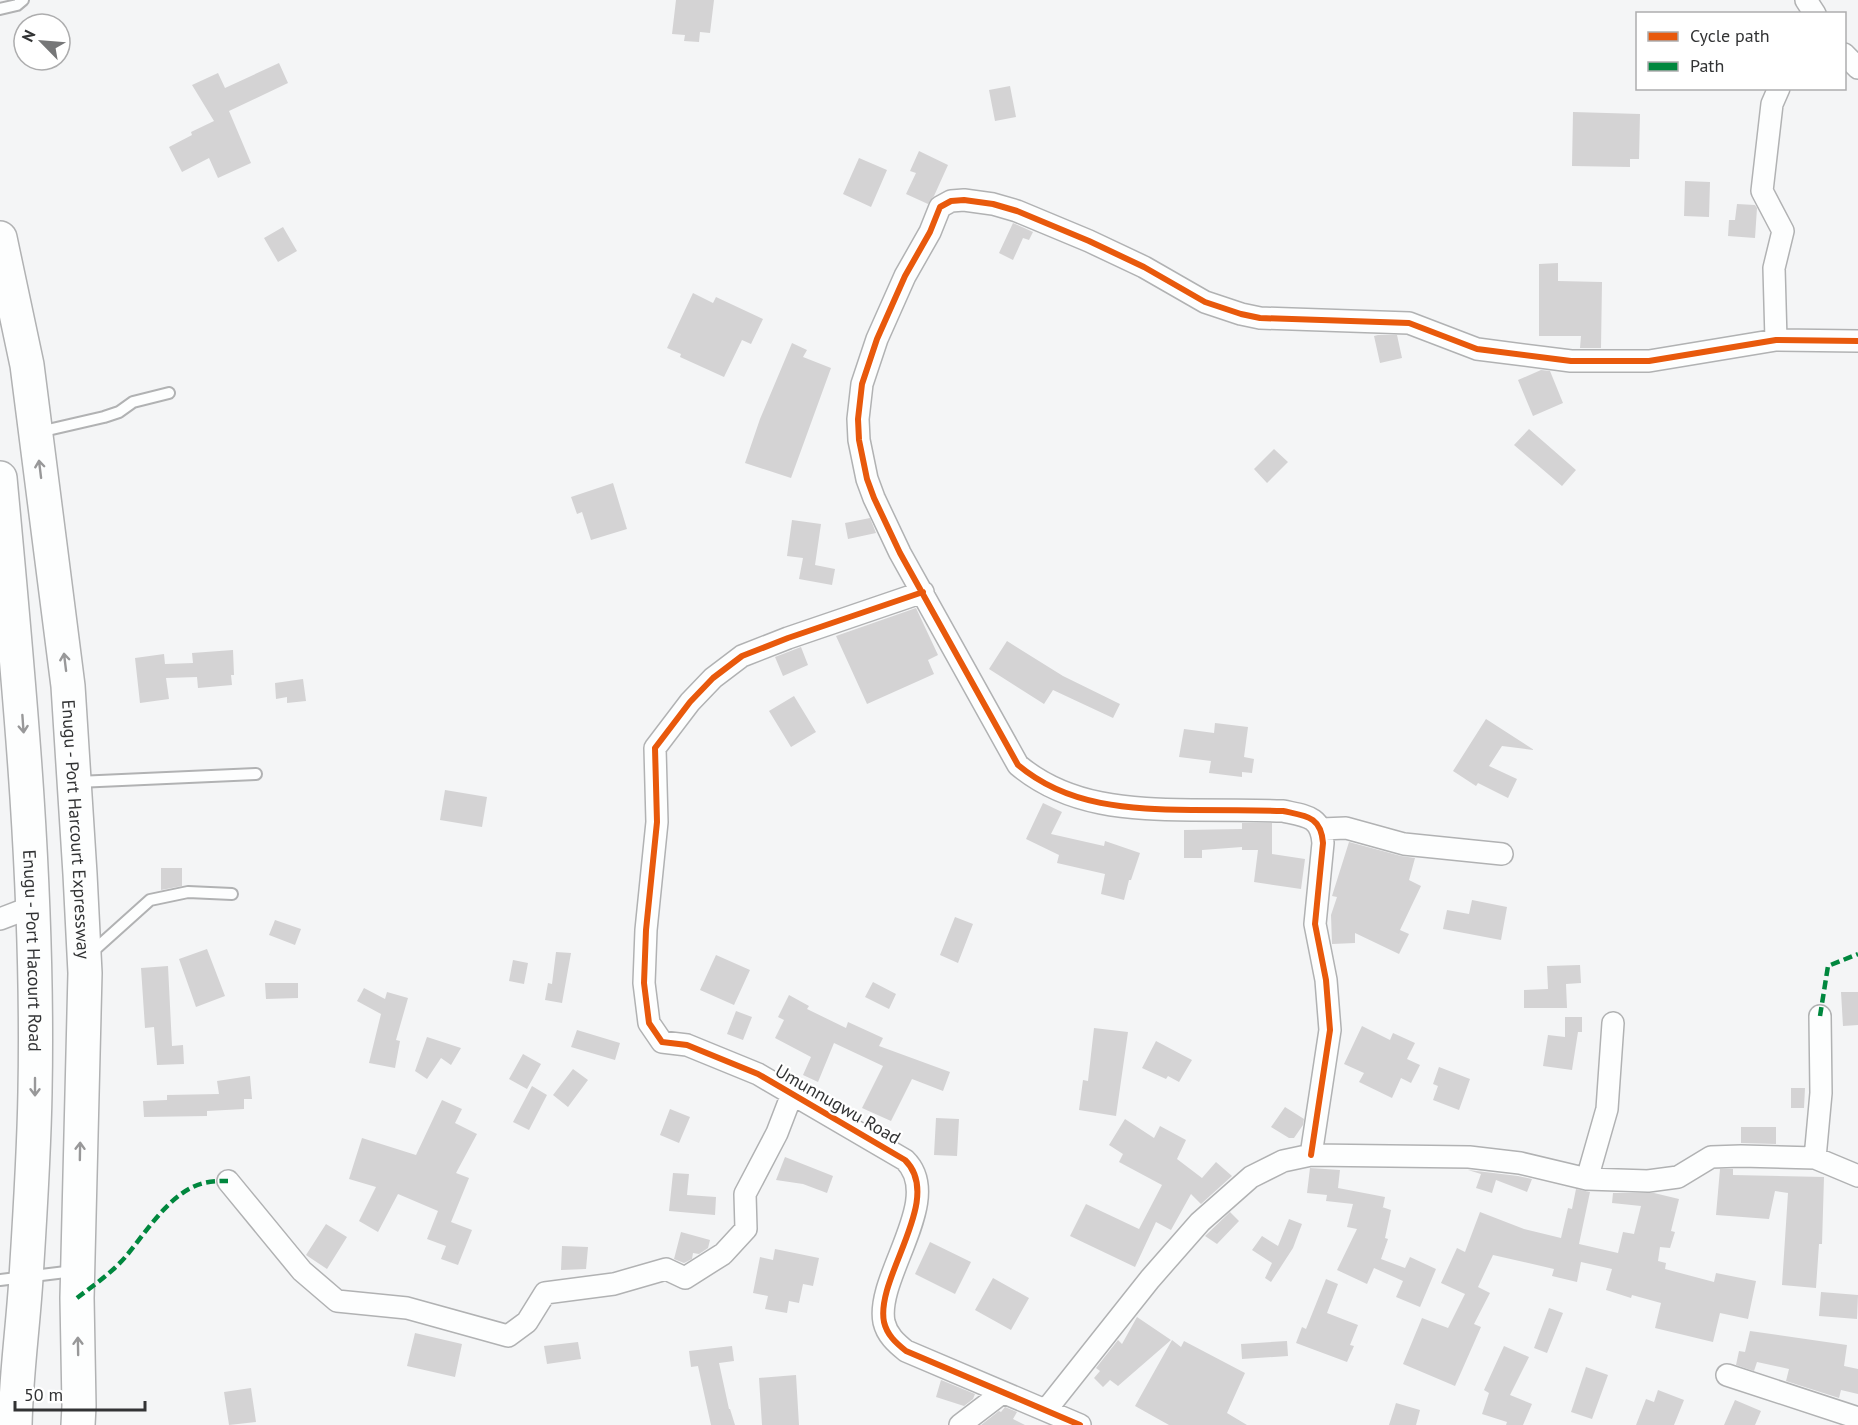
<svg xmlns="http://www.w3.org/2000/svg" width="1858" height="1425" viewBox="0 0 1858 1425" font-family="'PT Sans',sans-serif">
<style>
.building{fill:#d4d3d4}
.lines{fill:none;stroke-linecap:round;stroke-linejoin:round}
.service-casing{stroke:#b1b2b3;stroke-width:14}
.minor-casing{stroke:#b1b2b3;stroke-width:24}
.trunk-casing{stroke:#b1b2b3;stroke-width:36}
.service{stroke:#fdfefe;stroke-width:10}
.minor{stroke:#fdfefe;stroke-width:21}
.trunk{stroke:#fdfefe;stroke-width:33}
.quiet{stroke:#00873e;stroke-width:4.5;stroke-dasharray:9 4.5;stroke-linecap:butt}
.cycleway-casing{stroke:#fff;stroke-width:10}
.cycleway{stroke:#e8590c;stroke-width:6}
.oneway{stroke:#989899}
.labels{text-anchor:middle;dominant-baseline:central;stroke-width:4.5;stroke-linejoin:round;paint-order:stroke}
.street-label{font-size:18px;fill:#323334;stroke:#fff}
</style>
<rect width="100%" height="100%" fill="#f4f5f6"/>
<path class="building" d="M676,0h38l-4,33 -10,-1 -1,10 -15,-1 1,-6 -13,-1z
M279,63l9,20 -59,28 22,52 -33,15 -9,-20 -27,14 -13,-25 23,-12 -1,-3 23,-11 -22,-36 26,-12 7,15z
M1010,86l6,31 -21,4 -6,-31z
M1573,112l67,2 -1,45h-9v8l-58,-1z
M919,151l29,14 -14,31 -6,8 -22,-10 10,-21 -6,-2z
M859,158l28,12 -16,37 -28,-13z
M1685,181l25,1 -1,35 -25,-1z
M1737,204l18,1 2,3 -2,30 -27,-2 1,-16h6z
M1013,223l20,9 -4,8 -6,-2 -10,22 -14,-7z
M283,227l14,24 -19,11 -14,-24z
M1558,263v18l44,1 -1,66h-21l1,-12h-42v-72z
M693,293l20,10 3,-6 47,22 -12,25 -9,-4 -18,37 -44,-20 1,-3 -14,-6z
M1378,335h19l5,23 -22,5 -6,-27z
M792,343l15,7 -4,7 28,11 -40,110 -46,-15 15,-44z
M1541,370l9,1 13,32 -30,13 -15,-36z
M1529,429l47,41 -14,16 -48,-41z
M1274,449l14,13 -21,21 -13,-14z
M613,483l14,46 -36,11 -9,-28 -5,2 -6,-17z
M870,518l6,15 -28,6 -3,-16z
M792,520l29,4 -6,41 20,4 -3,16 -33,-6 4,-21 -16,-2z
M916,608l22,47 -10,5 6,14 -67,30 -31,-68z
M1007,641l56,35 57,28 -7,14 -60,-28 -9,14 -55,-35z
M801,647l7,18 -25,11 -8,-19z
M233,650l1,25h-3l1,10 -34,3 -1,-11 -31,1 3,21 -29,4 -5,-45 29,-4 1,10 28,-1 -1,-10z
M303,679l3,22 -19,2v-6l-11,2 -1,-16z
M794,696l22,36 -25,15 -22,-36z
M1486,719l48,31 -32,-4 -13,20 28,13 -9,19 -30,-15 -2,3 -23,-15z
M1215,723l33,4 -4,30 10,2 -2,14 -10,-1v5l-33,-4 2,-12 -32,-4 5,-28 30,4z
M445,790l42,7 -5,30 -42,-7z
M1043,803l19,9 -11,22 53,12 1,-5 35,12 -9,27h-2l-5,20 -23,-6 4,-20 -48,-11 2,-8 -33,-16z
M1242,823h30v31l33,5 -4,30 -47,-7 4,-32h-16v-3l-40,3v8h-18v-28l58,-1z
M1349,842l52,14 14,2 -6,22 12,6 -21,44 9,4 -10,20 -44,-21v10l-23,1 -1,-29 6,-18 -5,-1z
M161,868h21v18l-21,4z
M1472,900l35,7 -6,33 -58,-11 4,-19 22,4z
M955,917l18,7 -15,39 -18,-8z
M275,920l26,9 -6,16 -26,-10z
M207,949l18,47 -29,11 -17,-48z
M556,952l15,1 -9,50 -17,-3 3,-17 4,1z
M716,955l34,15 -16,35 -34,-15z
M513,960l15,3 -4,21 -15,-3z
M1580,965l1,18 -15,1 1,24h-43v-18l24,-1 -1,-23z
M168,966l4,80 11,-1 1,19 -27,1 -3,-38 -9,1 -4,-60z
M873,982l23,12 -7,15 -24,-12z
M265,983h33v15l-32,1z
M364,988l21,11 2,-7 21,6 -12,42 4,1 -5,27 -26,-5 12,-49 -24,-13z
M1841,992h17v33l-15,1z
M789,995l20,11 -2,3 39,19 2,-6 35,16 -4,8 71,26 -7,19 -31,-12 -21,42 -29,-13 21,-42 -49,-23 -16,39 -15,-7 8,-18 -36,-19 9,-18 -6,-3z
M736,1011l16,6 -9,23 -16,-6z
M1565,1017h17v15h-4l-6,38 -29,-4 5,-31 17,2z
M1362,1026l28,14 3,-7 22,10 -8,16 13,6 -9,18 -10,-5 -9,20 -33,-16 5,-9 -20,-9z
M1094,1028l34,4 -12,84 -37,-6 4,-30 5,1z
M577,1030l43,13 -5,17 -44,-13z
M427,1037l34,11 -10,17 -10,-7 -14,21 -12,-8z
M1156,1041l36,19 -13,22 -11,-6 -2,3 -24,-11z
M523,1054l18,10 -14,25 -18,-10z
M1439,1067l31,12 -11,31 -26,-10 5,-14 -5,-2z
M573,1069l15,11 -20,27 -15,-12z
M250,1076l2,23h-8v10l-37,2v5l-63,1 -1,-16 24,-1v-5l52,-1 -2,-13z
M532,1086l15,9 -18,35 -16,-8z
M1791,1088h14l-1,20h-13z
M442,1100l20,9 -7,14 22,11 -21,39 13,5 -18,44 21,8 -14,35 -17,-6 5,-13 -19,-7 11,-28 -40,-17 -20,38 -19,-11 17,-34 -27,-8 13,-41 54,17z
M1285,1107l19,12 -1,6 -9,13h-5l-18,-11z
M670,1109l20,8 -11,26 -19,-8z
M936,1118l23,1 -2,37 -23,-1z
M1125,1119l29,19 6,-12 26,14 -9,19 25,19 14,-16 16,14 -31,28 -10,-10 -20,36 -15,-8 -21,45 -65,-31 16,-32 53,25 23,-44 -43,-23 4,-8 -14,-9z
M1741,1127h35v17l-35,-1z
M785,1157l48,19 -6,17 -24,-9 -27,-4z
M1310,1168l30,2 -2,18 47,9 -2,10h-1l9,3 -6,28 3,1 -7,20 24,9 5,-11 26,12 -16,38 -24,-10 7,-16 -29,-13 -7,16 -30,-14 20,-41 -10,-2 6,-23 -27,-3 1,-6 -20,-2z
M1720,1169h13v6l91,2 -2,67h-3l-3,44 -34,-3 6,-92 -13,-2 -6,28 -53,-4z
M1468,1170l50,6 14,3 -5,13 -31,-12 -4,13 -16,-5 5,-14z
M673,1173l16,1 -2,21 29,2 -1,18 -46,-4z
M1576,1189l14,3 -11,52 39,9 5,-21 11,2 7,-28 -29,-3 1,-10h41l25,6 -8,32 4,1 -5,16 -10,-1 -2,14 8,2 -1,6 49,13 2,-9 40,8 -8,38 -28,-6 -7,29 -58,-14 6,-25 -29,-8 -1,3 -25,-8 6,-21 -31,-7 -4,20 -25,-6 2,-7 -61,-14 -15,32 12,6 -16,31 7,3 -26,59 -52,-22 19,-46 26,10 17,-34 -24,-11 16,-35 8,4 15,-40 44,17 37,9 7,-30 4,1z
M1230,1212l9,9 -22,23 -12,-8z
M1289,1219l13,5 -9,24 -22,34 -6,-4 7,-15 -20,-13 10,-14 16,10z
M326,1224l21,13 -20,32 -21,-14z
M681,1232l29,8 -2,8 -9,6 -6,-1 -1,6 -8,4 -10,-4z
M930,1242l41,20 -16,32 -40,-20z
M562,1246l26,1 -2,22 -25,1z
M775,1249l44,9 -6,28 -10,-2 -4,19 -10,-2 -2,12 -22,-4 3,-13 -15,-3 7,-36 13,3z
M993,1278l36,20 -18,32 -36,-20z
M1326,1279l12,5 -11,29 31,12 -8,20 4,1 -7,16 -51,-19 6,-16 4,2z
M1821,1292l37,3 -1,24 -38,-3z
M1549,1308l14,5 -16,40 -13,-5z
M1137,1317l34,23 -53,46 -8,-6 -7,7 -9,-9 6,-7 -4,-3 22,-28 4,4z
M1750,1331l97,14 -3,21 14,3v25l-17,-4 -2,8 -53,-17 3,-12 -32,-7 -3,9 -18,-6 3,-14 6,1z
M415,1333l47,11 -7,33 -48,-11z
M1172,1340l9,7 3,-6 61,32 -18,40 20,12h-78l-34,-19z
M1287,1341l1,15 -46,3 -1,-15z
M578,1342l3,17 -34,5 -3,-18z
M732,1346l2,15 -15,2 10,46h1l5,16h-24l-13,-59 -7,1 -2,-16z
M1504,1346l25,11 -19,38 22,9 -9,21h-17l1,-3 -25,-8 7,-21 -5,-3z
M1586,1367l22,8 -16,44 -21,-7z
M796,1375l3,50h-37l-3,-47z
M941,1380l34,14 -2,5 -9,7 -28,-9z
M251,1388l5,34 -27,3 -5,-33z
M1658,1390l26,10 -10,25h-38l10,-26 8,3z
M1735,1400l26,11 -6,14h-31z
M1396,1403l24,7 -4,15h-27z
M1005,1407l12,5 -4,7 12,6h-44l18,-14 2,1z"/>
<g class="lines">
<defs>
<path id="service" d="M0,9l17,-4 6,-5
M39,432l65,-15 15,-5 14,-10 36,-9
M77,782l179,-8
M91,953l59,-53 38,-8 44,2
M0,1280l74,-9"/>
<path id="minor" d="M1806,0l9,14
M1844,54l14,14
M1776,340l-2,-72 9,-37 -21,-40 10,-87 7,-16
M923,592l-135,46 -46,18 -29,22 -23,24 -35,46 2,74 -11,108 -2,53 5,40 13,19 25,3 71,29 147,86c40,39 -30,117 -21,162 3,13 12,21 22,29l174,74
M1322,829l24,-1 58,16 98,10
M0,919l34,-13
M1311,1155l19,-125 -4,-50 -11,-56 8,-81c-2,-27 -17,-27 -40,-32 -30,-1 -61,-1 -91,-1 -62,-1 -124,-3 -174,-45l-118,-212 -26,-55 -7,-19 -8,-39 -1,-21 4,-35 15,-45 28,-63 25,-44 10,-25 11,-6 13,-1 29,4 24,7 72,30 55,26 61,35 36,12 19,4 149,5 68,26 94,12h78l127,-21 82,1
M1815,1158l6,-65 -1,-77
M1587,1179l20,-70 6,-86
M228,1181l74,90 35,30 70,7 101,28 19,-14 18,-29 69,-9 52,-15 19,9 38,-24 23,-25 -1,-35 32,-61 15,-39
M1727,1375l131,43
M1046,1410l104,-131 50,-57 51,-45 32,-16 28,-6 158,2 51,6 67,16 61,2 30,-4 33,-20 30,-1 74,2 43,18
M960,1425l42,-32"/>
<g id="trunk">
<path id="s1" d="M0,238l27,127 41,321 12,188 5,99 -8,325 2,108 -1,19"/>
<path id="s2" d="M0,478c19,204 39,408 35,614 -1,61 -5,124 -9,186 -3,49 -10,98 -11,147"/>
</g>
</defs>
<use href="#service" class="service-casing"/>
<use href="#minor" class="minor-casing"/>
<use href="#trunk" class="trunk-casing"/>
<use href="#service" class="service"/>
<use href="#minor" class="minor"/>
<use href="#trunk" class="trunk"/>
<path class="quiet" d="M1820,1016l8,-50 30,-12
M77,1298c17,-13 36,-26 50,-43 20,-24 44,-64 77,-72 8,-2 16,-2 24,-2"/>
<defs>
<path id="cycleway" d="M923,592l-135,46 -46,18 -29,22 -23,24 -35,46 2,74 -11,108 -2,53 5,40 13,19 25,3 71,29 147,86c40,39 -30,117 -21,162 3,13 12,21 22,29l174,74
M1311,1155l19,-125 -4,-50 -11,-56 8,-81c-2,-27 -17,-27 -40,-32 -30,-1 -61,-1 -91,-1 -62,-1 -124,-3 -174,-45l-118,-212 -26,-55 -7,-19 -8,-39 -1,-21 4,-35 15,-45 28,-63 25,-44 10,-25 11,-6 13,-1 29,4 24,7 72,30 55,26 61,35 36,12 19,4 149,5 68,26 94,12h78l127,-21 82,1"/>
</defs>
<use href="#cycleway" class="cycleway-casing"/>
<use href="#cycleway" class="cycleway"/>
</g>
<defs><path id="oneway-shaft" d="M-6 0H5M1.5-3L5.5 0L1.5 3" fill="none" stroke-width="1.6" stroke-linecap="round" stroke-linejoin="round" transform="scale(1.5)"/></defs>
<g class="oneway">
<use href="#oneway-shaft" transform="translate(40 469) rotate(-97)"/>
<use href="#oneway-shaft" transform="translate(65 662) rotate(-97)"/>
<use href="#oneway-shaft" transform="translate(23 724) rotate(86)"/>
<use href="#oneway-shaft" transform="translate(35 1087) rotate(90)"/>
<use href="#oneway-shaft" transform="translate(80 1151) rotate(-89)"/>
<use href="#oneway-shaft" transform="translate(78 1346) rotate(-91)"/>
</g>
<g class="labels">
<g class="street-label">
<text stroke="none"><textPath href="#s1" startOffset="597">Enugu - Port Harcourt Expressway</textPath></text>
<text stroke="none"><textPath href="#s2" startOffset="474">Enugu - Port Hacourt Road</textPath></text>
<text transform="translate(838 1104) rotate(30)">Umunnugwu Road</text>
</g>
</g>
<rect x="1636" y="12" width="210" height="78" fill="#ffffff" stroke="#adadae" stroke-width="1.5"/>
<rect x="1648" y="32" width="30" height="9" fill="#e8590c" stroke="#adadae" stroke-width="1.5"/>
<text x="1690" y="42" font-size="18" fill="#323334">Cycle path</text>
<rect x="1648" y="62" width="30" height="9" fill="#00873e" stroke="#adadae" stroke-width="1.5"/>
<text x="1690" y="72" font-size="18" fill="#323334">Path</text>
<g transform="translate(42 42) rotate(295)"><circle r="28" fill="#ffffff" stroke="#adadae" stroke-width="1.5"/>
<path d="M0-4.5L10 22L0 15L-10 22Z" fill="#767778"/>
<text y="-9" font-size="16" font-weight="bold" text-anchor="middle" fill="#323334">N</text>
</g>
<path d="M15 1401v9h130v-9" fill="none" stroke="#323334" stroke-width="3"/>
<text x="24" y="1401" font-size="18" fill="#323334" stroke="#ffffff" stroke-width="4.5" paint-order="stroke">50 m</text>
</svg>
